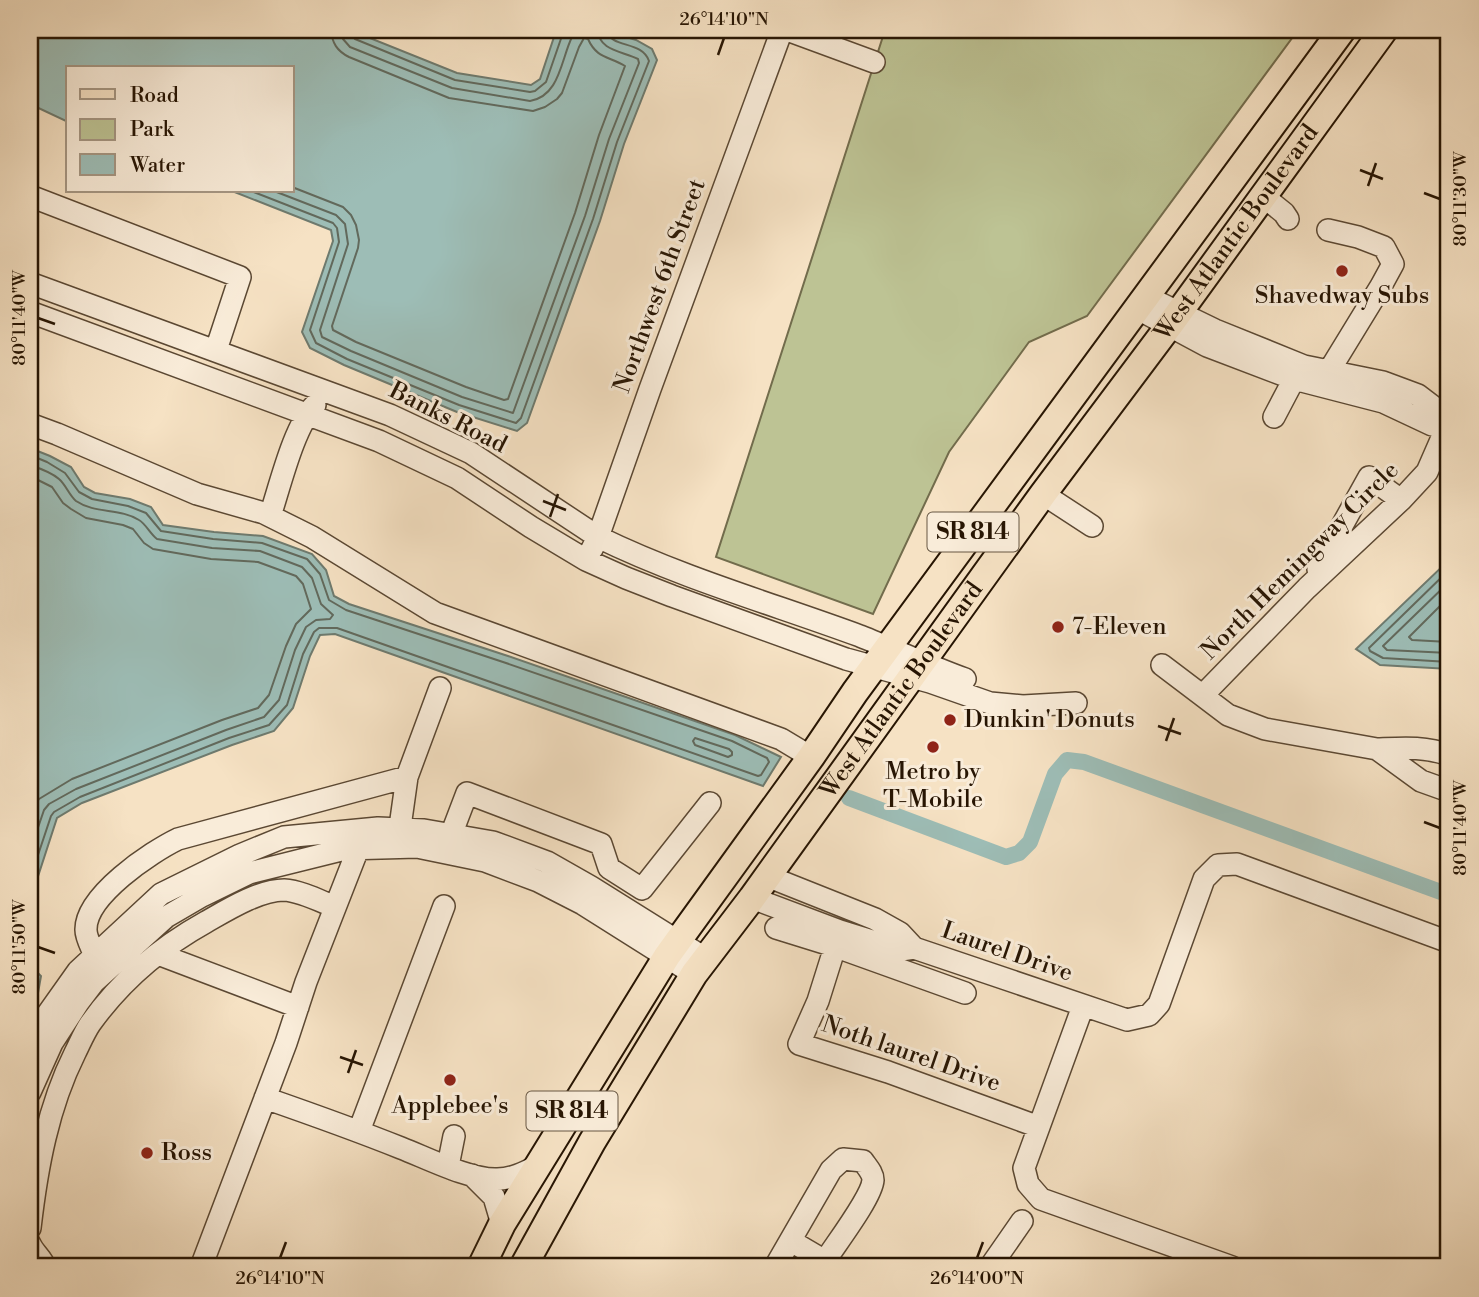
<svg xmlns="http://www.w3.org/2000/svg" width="1479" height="1297" viewBox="0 0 1479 1297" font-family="'Libre Bodoni',serif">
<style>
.green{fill:#bdc394;stroke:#726c4c;stroke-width:2}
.water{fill:#9dbdb6;stroke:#6e7a6e;stroke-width:2}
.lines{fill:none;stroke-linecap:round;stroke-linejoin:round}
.shore{stroke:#62695c;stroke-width:2}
.canal{stroke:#9dbdb6;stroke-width:16}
.minor-casing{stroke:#5b4833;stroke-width:24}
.major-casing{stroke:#271503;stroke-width:30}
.minor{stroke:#f9ecd9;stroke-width:21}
.major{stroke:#f6e2c4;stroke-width:26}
.ticks{fill:none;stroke:#271503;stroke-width:2.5}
.poi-dot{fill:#8f2418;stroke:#f9ecd9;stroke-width:2.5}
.labels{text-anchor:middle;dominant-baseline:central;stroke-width:6;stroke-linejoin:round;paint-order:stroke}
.shield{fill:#f9ecd9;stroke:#665643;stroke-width:2}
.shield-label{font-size:23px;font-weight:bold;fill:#271503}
.street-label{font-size:24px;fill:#271503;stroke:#f9ecd9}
.poi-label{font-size:24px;fill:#271503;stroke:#f9ecd9}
.neatline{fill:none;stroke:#271503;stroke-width:2.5}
.ticks-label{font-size:18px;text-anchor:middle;fill:#271503}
</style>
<rect width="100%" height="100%" fill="#f6e2c4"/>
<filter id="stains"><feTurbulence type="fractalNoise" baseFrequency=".00286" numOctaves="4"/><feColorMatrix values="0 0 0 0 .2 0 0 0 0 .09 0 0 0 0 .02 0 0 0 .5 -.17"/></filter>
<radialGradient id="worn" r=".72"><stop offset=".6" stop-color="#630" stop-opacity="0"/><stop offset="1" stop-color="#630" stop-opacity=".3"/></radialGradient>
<path class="green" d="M885,30h413l-211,286 -58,26 -80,110 -76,162 -157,-57z"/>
<path class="water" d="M30,30h320l107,43 74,12 9,-6 15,-45 4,-4h45l32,10 16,9 5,11 -33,84 -24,77 -73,202 -10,8 -60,-19 -113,-47 -34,-17 -8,-16 31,-91 -2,-11 -99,-39h60v-123h-224v54l-38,-18z
M30,448l20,8 21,11 13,20 11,6 35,6 21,8 12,18 51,7 49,4 49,18 14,16 8,26 15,8 159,52 227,79 46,22 -18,29 -428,-152 -15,1 -10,21 -17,52 -19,23 -42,14 -150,58 -25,15 -27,83z
M1449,560v109l-69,-4 -24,-16z
M30,965l11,11 -3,17 -8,15z"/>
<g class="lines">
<path class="shore" d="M342,30l1,9 7,8 102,41 78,13c30,-5 31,-42 42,-64v-7
M351,30v5l4,4 100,41 75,12 5,-1 11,-9 18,-52
M292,187l51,20 8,8 5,10 3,15 -1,8 -26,78 1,4 23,12 110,45 38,13 4,-1 67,-186 24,-78 26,-69c-16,-10 -28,-7 -37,-27l-4,-1 -5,9 -17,46 -5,6 -12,8 -12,4 -84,-13 -100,-41c-12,-6 -17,-14 -18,-27
M251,191l82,32 4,5 2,14 -29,88 6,13 31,16 112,46 57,18 5,-5 72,-199 24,-77 32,-81c-7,-21 -39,-12 -42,-31
M274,191l62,24 9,9 3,20 -28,86 2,7 29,14 111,46 51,16 72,-197 24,-77 30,-76 -1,-4c-16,-8 -39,-8 -40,-29
M30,455l17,7 18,11 14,19 13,7 36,7 18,7 15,18 52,8 49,4 45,16 13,15 9,26 17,10 160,53 226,78 35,17 2,4 -8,13 -3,1 -421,-148h-18l-5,4 -11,22 -16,51 -18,20 -40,13 -149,59 -26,15 -3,4 -21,63
M30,465c9,3 21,7 29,14 7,6 10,16 17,22 19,13 44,7 63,19 7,4 11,14 18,19l55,9 48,3 42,16 10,11 9,26 12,11 -3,4 -14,1 -10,7 -11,23 -16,50 -15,17 -38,13 -150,59 -27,15 -5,6 -14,41
M30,476l22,11 11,16 8,6 15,9 37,7 10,4 11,14 9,6 58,10 47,3 38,14 7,8 8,25 -15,15 -10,22 -17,49 -11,13 -36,12 -150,59 -33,20 -5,7 -4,12
M1449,570l-80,78 1,3 13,7 66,4
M1449,582l-66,64 4,4 62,3
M1449,597l-40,40 3,3 37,2
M695,738l34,11 3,3v3l-4,2 -33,-12 -2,-4z"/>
<path class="canal" d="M849,798l157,59 13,-4 11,-11 25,-68 12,-14 17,2 365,133"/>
<defs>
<path id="minor" d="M787,30l87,32
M30,196l210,81 -24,73
M1263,196l21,17 4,6
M1328,230l30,7 26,10 9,17 -12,22 -52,85
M30,283l360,132 81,38 127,84c84,41 175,67 262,99 35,14 69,30 105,43
M1147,297l68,33 89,36 79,16 35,13 21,16 9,13
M1138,309l69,37 87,33 89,23 49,23 17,-1
M30,312l349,129 78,37 74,49 55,33 40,18 46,18 174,63 84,23 60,21 33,3 53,-3
M1274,417l20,-38 9,-12
M30,424l27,10 140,60 67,19 48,24 123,76 346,126 30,18
M1043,494l49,32
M270,516c10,-30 24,-90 45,-111
M592,549l6,-12 52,-148 132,-359
M1318,569l51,-92 32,23
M1162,665l66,50 37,14 112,20 44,32 28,10
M1203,695l104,-107 94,-88 26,-28 21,-48
M1377,749c25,-1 48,-3 72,6
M407,777l33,-89
M448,848l3,-13 16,-42 134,51 8,24 33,21 68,-86
M767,876l108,43 25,14 14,15 213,72 22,-5 10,-11 45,-125 14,-14 19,-1 212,78
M752,898l88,33 61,19 13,-2
M776,928l58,18 131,47
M840,931l-22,70 -19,43 89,28 151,55
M158,954l140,53
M95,956c-3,-8 -9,-18 -9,-26 -1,-34 65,-78 92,-91l229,-62 -9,64
M1083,1006l-59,162 4,16 13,15 191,68
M30,1044l4,-11 44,-62 83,-77 79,-39 44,-18 94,-9 46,2 69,12 54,20 44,25 115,72
M30,1092l22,-49 26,-40 16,-21 72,-65 36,-21 47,-23 96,-24 72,-2 68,14 53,20 45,23 111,70
M265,1098c46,16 91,32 136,50 26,10 69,32 96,31 15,0 27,-6 40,-13
M359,1131l85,-225
M448,1166l6,-30
M472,1175l22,22 8,27
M30,1228c7,-61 18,-121 45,-175 5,-10 9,-20 15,-29 30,-42 71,-77 116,-102 21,-12 53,-32 78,-32 17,1 36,11 51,17
M30,1244c4,9 12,14 15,23
M201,1267l85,-224 20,-61 52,-133
M775,1267l56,-97 12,-11 20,2c4,6 10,12 10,19 -1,17 -38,65 -48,81l-34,-20
M990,1267l32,-46"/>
<g id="major">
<path d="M481,1267l21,-43 165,-268 144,-199 44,-65 487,-662"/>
<path id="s1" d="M523,1267l69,-125 102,-168 58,-76 291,-404 126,-168 215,-296"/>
</g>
</defs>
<use href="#minor" class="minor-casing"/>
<use href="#major" class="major-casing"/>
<use href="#minor" class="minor"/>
<use href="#major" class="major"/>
</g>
<path class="ticks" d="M718,55l6,-17M1360,170l23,9M1368,186l8,-23M1424,193l16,6M38,318l17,6M543,501l23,9M550,517l8,-23M1158,726l23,8M1166,741l8,-23M1424,822l16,6M38,947l17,6M340,1057l23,8M348,1073l8,-23M280,1258l6,-16M977,1258l6,-16"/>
<g class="poi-dot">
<circle cx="1342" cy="271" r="7"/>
<circle cx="1058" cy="627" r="7"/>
<circle cx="950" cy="720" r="7"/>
<circle cx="933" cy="747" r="7"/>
<circle cx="450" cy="1080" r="7"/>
<circle cx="147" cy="1153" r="7"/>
</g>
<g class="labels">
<g class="shield">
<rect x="927.5" y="512.5" width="91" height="39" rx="5"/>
<rect x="526.5" y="1091.5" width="91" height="39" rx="5"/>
</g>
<g class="shield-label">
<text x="973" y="532">SR 814</text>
<text x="572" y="1111">SR 814</text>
</g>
<g class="street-label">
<text stroke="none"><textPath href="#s1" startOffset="1258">West Atlantic Boulevard</textPath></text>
<text transform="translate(660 286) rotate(-70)">Northwest 6th Street</text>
<text transform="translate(448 418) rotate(27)">Banks Road</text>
<text transform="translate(1300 561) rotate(-45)">North Hemingway Circle</text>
<text stroke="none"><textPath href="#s1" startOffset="691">West Atlantic Boulevard</textPath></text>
<text transform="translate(1007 952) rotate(19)">Laurel Drive</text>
<text transform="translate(911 1054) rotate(19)">Noth laurel Drive</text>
</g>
<g class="poi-label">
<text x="1342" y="296">Shavedway Subs</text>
<text x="1072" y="627" text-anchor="start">7-Eleven</text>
<text x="964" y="720" text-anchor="start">Dunkin' Donuts</text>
<text x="933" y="772">Metro by<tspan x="933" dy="28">T-Mobile</tspan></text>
<text x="450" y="1106">Applebee's</text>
<text x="161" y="1153" text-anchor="start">Ross</text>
</g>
</g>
<rect width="1479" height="1297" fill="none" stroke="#f6e2c4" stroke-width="77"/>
<rect x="66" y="66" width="228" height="126" fill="#f9ecd9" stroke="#a59683" stroke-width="2"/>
<rect x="80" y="89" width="35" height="10" fill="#f6e2c4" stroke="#a59683" stroke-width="2"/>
<text x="130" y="102" font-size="21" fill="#271503">Road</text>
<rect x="80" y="119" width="35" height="21" fill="#bdc394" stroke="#a59683" stroke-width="2"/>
<text x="130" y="136" font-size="21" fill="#271503">Park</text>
<rect x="80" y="154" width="35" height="21" fill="#9dbdb6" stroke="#a59683" stroke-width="2"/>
<text x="130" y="172" font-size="21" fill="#271503">Water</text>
<rect x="38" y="38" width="1402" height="1220" class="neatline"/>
<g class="ticks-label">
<text x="724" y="25">26°14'10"N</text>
<text transform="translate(1460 199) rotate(-90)" y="6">80°11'30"W</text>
<text transform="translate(19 318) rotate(-90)" y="6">80°11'40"W</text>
<text transform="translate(1460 828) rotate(-90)" y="6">80°11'40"W</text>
<text transform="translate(19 947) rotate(-90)" y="6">80°11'50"W</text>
<text x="280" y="1284">26°14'10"N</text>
<text x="977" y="1284">26°14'00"N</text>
</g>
<rect width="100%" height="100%" filter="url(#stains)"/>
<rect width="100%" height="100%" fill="url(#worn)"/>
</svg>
